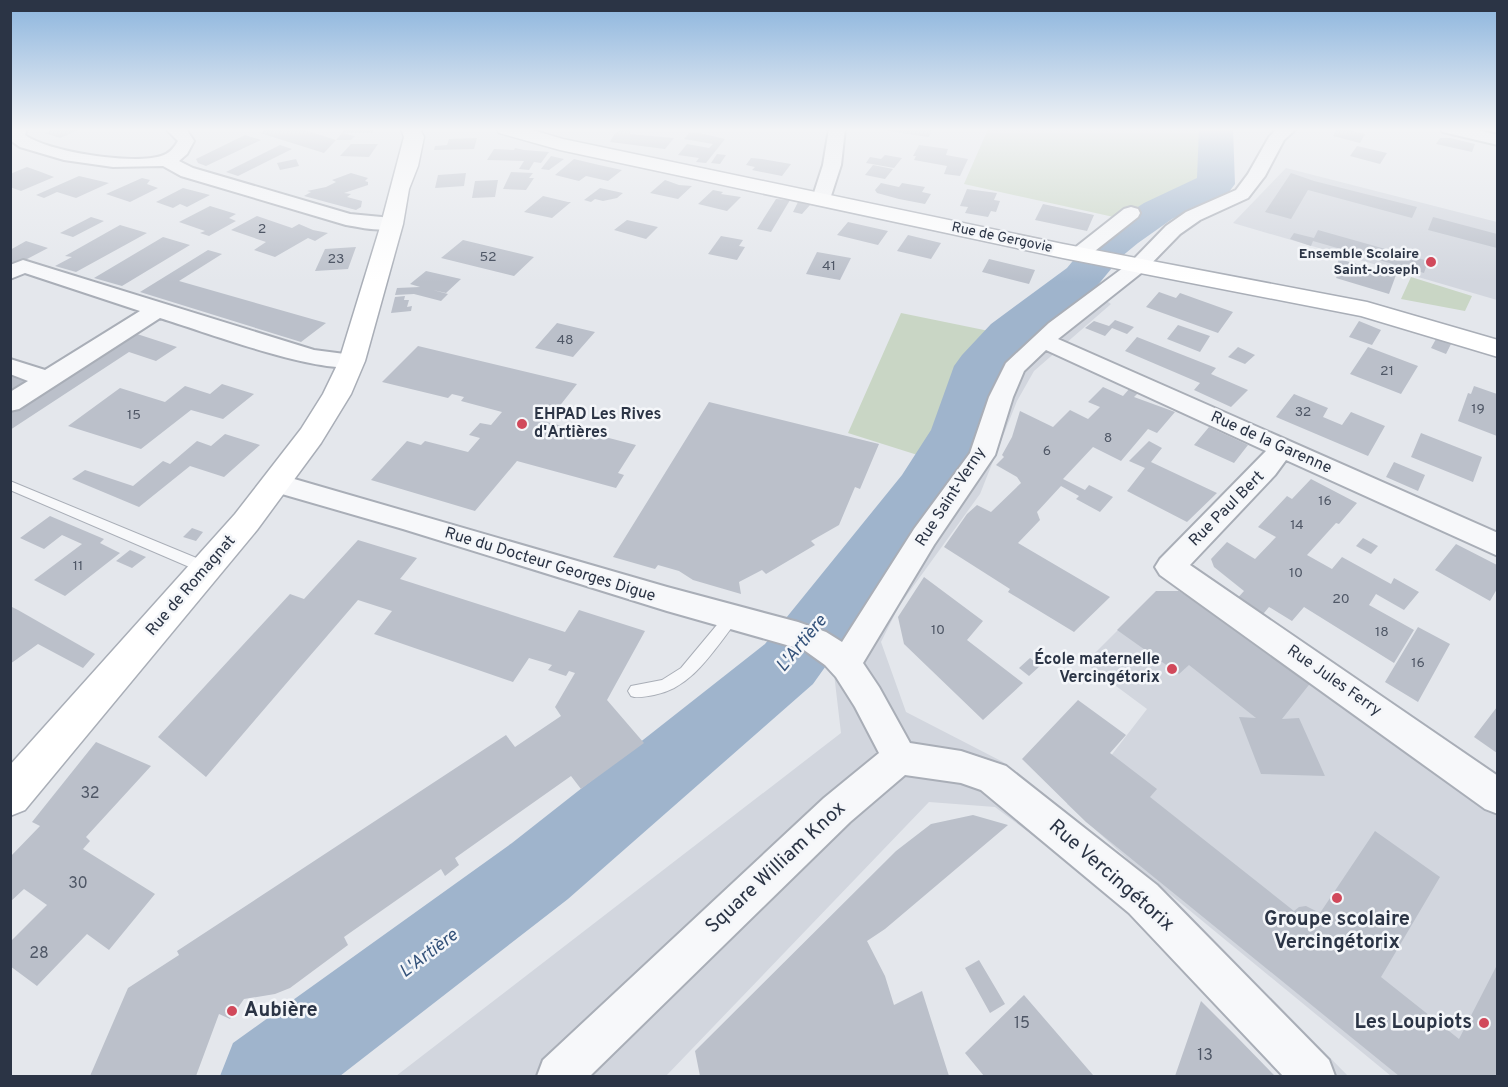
<svg xmlns="http://www.w3.org/2000/svg" width="1508" height="1087" viewBox="0 0 1508 1087" font-family="Overpass,sans-serif">
<style>
.built{fill:#d2d6de}
.green{fill:#c9d6c5}
.lines{fill:none;stroke-linecap:round;stroke-linejoin:round}
.river{fill:#9fb4cc;fill-rule:evenodd}
.building{fill:#bbc0ca}
.service-casing{stroke:#a9aeb7;stroke-width:2}
.minor-casing{stroke:#a9aeb7;stroke-width:4}
.secondary-casing{stroke:#a9aeb7;stroke-width:3}
.service{fill:#f7f8fa;fill-rule:evenodd}
.minor{fill:#f7f8fa;fill-rule:evenodd}
.secondary{fill:#fff;fill-rule:evenodd}
.poi-dot{fill:#d1495b;stroke:#f4f6f9;stroke-width:2}
.labels{text-anchor:middle;dominant-baseline:central;stroke-width:5;stroke-linejoin:round;paint-order:stroke}
.number-label{font-size:14px;fill:#4f5766}
.far-street-label{font-size:14px;fill:#2b3445;stroke:#f4f6f9}
.far-poi-label{font-size:14px;font-weight:bold;fill:#2b3445;stroke:#f4f6f9;text-anchor:end}
.poi-label{font-size:16px;font-weight:bold;fill:#2b3445;stroke:#f4f6f9;text-anchor:start}
.street-label{font-size:16px;fill:#2b3445;stroke:#f4f6f9}
.near-number-label{font-size:16px;fill:#4f5766}
.water-label{font-size:18px;font-style:italic;fill:#34527a;stroke:#f4f6f9}
.near-street-label{font-size:20px;fill:#2b3445;stroke:#f4f6f9}
.near-poi-label{font-size:20px;font-weight:bold;fill:#2b3445;stroke:#f4f6f9}
</style>
<rect width="100%" height="100%" fill="#e4e7ec"/>
<path class="built" d="M1286,168l211,54v78l-264,-77z
M1093,292l18,12 -77,67 -17,30 -37,93 -81,112 -18,36 25,70 97,50 129,101 -65,-59 43,-47 37,-48 -62,-46 71,-71 72,32 269,192v260h-106l-225,-185 182,185h-64l-169,-179 -120,-90 -66,-5 -263,274h-270l445,-343 -12,-102 68,-95 80,-124 28,-54 61,-49z"/>
<path class="green" d="M988,129h223l5,55 -75,39 -177,-39z
M1083,264l-12,16 -32,25 -32,24 -19,11 -20,30 -41,99 -33,45 -96,121 -13,-3 73,-84 69,-90 -79,-25 53,-120 88,18 36,-20 41,-37 3,-6z
M1411,277l61,19 -7,15 -64,-12z"/>
<g class="lines">
<path class="river" d="M1199,129h34l2,55 -6,8 -57,27 -34,24 -17,14 -24,29 -72,58 -23,26 -18,62 -42,71 -129,181 -245,215 -228,177h-120l13,-33 279,-200 253,-199 137,-169 29,-45 23,-64 8,-11 29,-31 76,-56 24,-29 19,-14 34,-22 53,-25z"/>
</g>
<path class="building" d="M53,129h28l-21,9 -15,-5z
M268,129l37,1 31,10 -12,13 -64,-20z
M345,129h30l-3,4h-30z
M622,129l8,1v4l44,4 -9,11 -55,-7 5,-9z
M888,129h44l-3,8 -42,-6z
M1337,129h7l21,5 -5,9 -27,-7z
M690,132l14,2 21,5 -19,24 -10,-1 3,-4 -21,-3 9,-11 22,4 4,-4 -29,-5z
M342,133l13,3 -4,4h-15z
M245,135l16,5 -55,26 -8,-3 -2,-4z
M477,138l-3,11 -40,1 1,-4 12,-1 2,-6z
M1440,138h10l25,6 -3,8 -36,-8z
M351,144h27l-9,13 -29,-1z
M280,145l12,4 -54,27 -12,-4z
M919,145l29,4 -2,6 22,4 -8,17 -16,-2 3,-8 -33,-6 2,-4h-3z
M1357,146l30,7 -7,11 -30,-8z
M515,148l9,2 25,2 -8,11 -7,-1 -5,8 -10,-1 5,-8 -37,-1 7,-11 20,1z
M717,154l9,1 -6,9 -9,-1z
M885,155l17,3 -8,10 -28,-5 4,-6 11,2z
M551,156l13,3 -15,11 -8,-1z
M751,158l11,1 29,5 -9,12 -30,-6 3,-3 -9,-2z
M296,159l3,7 -19,4 -3,-7z
M574,159l25,6 23,5 -14,11 -22,-5 -7,5 -24,-6z
M873,165l20,4 -8,10 -20,-4z
M27,167l14,5 13,5 -33,14 -11,-4v-13z
M511,172l22,1 -4,5h5l-8,12 -23,-1z
M351,173l17,5 -3,3 3,1v3l-24,8 7,1 -4,3 15,4 -1,6 -5,3 -52,-14 7,-4 -4,-1 19,-4 10,-5 -4,-2z
M466,173l-2,13 -29,2 3,-13z
M1291,173l23,8 103,26 -5,11 -104,-28 -17,29 -26,-7z
M79,176l30,7 -33,15 -19,-6 -13,6 -8,-3z
M142,178l8,2 -3,4 11,4 -28,14 -24,-8z
M498,180l-3,17 -23,1 3,-17z
M665,180l14,5 13,1 -14,13 -28,-6z
M881,183l18,4 3,-4 23,4 -3,5 9,2 -6,10 -26,-5 -22,-6 -2,-3z
M183,188l27,7 -23,12 -7,-3 -7,4 -17,-6z
M600,188l23,5 -6,5 -14,3 -8,-2 -4,3 -7,-2z
M967,189l30,4 -3,7 6,1 -4,11 -5,-1 -3,6 -23,-4 3,-6 -8,-1z
M713,190l10,2 -2,2 20,3 -14,14 -29,-7z
M543,196l25,6h3l-19,16 -28,-6z
M776,199l14,1 -19,32 -14,-3z
M798,202l12,3 -8,9 -9,-2z
M1043,204l51,11 -7,16 -52,-11z
M210,206l26,8 -7,4 7,3 -27,15 -9,-3 5,-2 -26,-9z
M257,216l35,12 7,-4 14,6 15,3 -13,8 -7,-3 -33,19 -21,-7 12,-8 -35,-12z
M91,217l13,4 -31,16 -13,-4z
M1433,217l64,17v14l-69,-18z
M627,220l31,7 -12,12 -32,-9z
M848,222l40,9 -10,14 -41,-10z
M120,225l27,8 -71,39 -21,-6 17,-9 -7,-1z
M1318,230l110,31 -4,12 -111,-32 -2,5 -21,-7 4,-6 20,5z
M908,235l33,8 -10,16 -34,-8z
M721,236l22,4 -4,6 6,1 -8,13 -29,-6z
M163,237l27,8 -68,41 -28,-8z
M463,240l71,17 -20,19 -73,-18z
M26,241l22,7 -38,20v-18z
M356,247l-8,22 -33,2 10,-22z
M1319,249l27,7 -1,2 -11,-3v2l-17,-5z
M208,250l14,4 -43,27 147,42 -25,19 -161,-50z
M817,252l34,6 -11,22 -34,-6z
M989,259l46,11 -6,14 -47,-12z
M1339,259l57,16 -7,19 -53,-16 5,-10 -5,-1z
M426,271l35,8 -15,14 -13,-3 15,4 -7,7 -27,-7 -19,1 2,-7 23,-1 -10,-3z
M1159,292l17,6 4,-5 53,19 -15,21 -72,-26z
M405,296l-1,4h5l-2,7 5,-1 -1,5 -20,2 4,-16z
M1115,320l19,7 -7,7 -15,-6 -7,8 -20,-8 9,-7 15,5z
M1359,321l22,9 -9,15 -23,-8z
M557,323l38,9 -22,25 -38,-9z
M1178,325l32,11 -10,16 -33,-13z
M134,333l43,14 -21,14 -27,-9 -119,78v-17z
M1137,337l79,31 -5,6 37,16 -17,17 -37,-17 6,-7 -75,-32z
M1436,339l15,5 -5,10 -15,-6z
M418,346l159,38 -30,38 89,23 -18,28 6,2 -8,13 -99,-27 -42,50 -104,-31 36,-39 14,4 4,-4 43,11 12,-14 -11,-3 11,-12 11,2 11,-13 -41,-11 3,-4 -12,-3 -4,4 -66,-16z
M1238,347l17,8 -10,9 -17,-7z
M1368,347l50,19 -17,28 -51,-20z
M10,374l19,7 -19,12z
M222,384l32,10 -31,25 -32,-9 -50,39 -73,-23 52,-38 45,14 20,-16 25,8z
M1474,386l23,8v42l-39,-15 10,-28 3,1z
M1103,387l20,9 7,-8 9,4 -5,5 41,15 -18,21 -9,-4 -27,32 -28,-14 -30,32 22,11 4,-5 24,12 -13,15 -24,-13 3,-3 -18,-10 -24,26 3,8 -22,23 92,54 -36,35 -66,-40 2,-3 -66,-42 23,-33 10,-9 14,7 30,-29 -4,-6 -21,-12 8,-8 -2,-2 10,-18 8,-26 33,16 17,-17 18,9 12,-12 -12,-5z
M1294,394l34,14 -5,9 19,8 9,-13 34,14 -17,30 -92,-39z
M709,402l170,42 -19,45 -5,-2 -16,38 -28,16 4,4 -49,29 -4,-4 -23,12 2,12 -48,-14 -14,-9 -21,-6 -3,4 -42,-12z
M1209,427l39,18 -14,18 -40,-18z
M1421,433l61,24 -9,25 -62,-25z
M225,434l35,11 -36,32 -34,-11 -51,41 -67,-28 13,-9 48,16 30,-25 7,3 27,-23 14,5z
M1149,441l13,7 -11,14 66,31 -30,29 -60,-31 18,-23 -16,-7z
M1394,462l31,13 -7,16 -32,-14z
M1311,479l46,24 -18,21 -3,-1 -29,32 25,14 10,-12 49,27 3,-6 25,14 -15,18 -28,-16 -7,11 45,25 -20,33 -90,-56 -12,14 -23,-14 -10,12 -25,-17 10,-11 -30,-24 -3,-8 16,-17 28,17 21,-22 -18,-10 29,-31 5,3z
M50,516l54,23 -4,4 20,10 -55,43 -31,-16 48,-36 -20,-9 -18,14 -24,-11z
M192,528l11,4 -7,9 -13,-4z
M1363,538l15,8 -7,8 -15,-8z
M358,540l59,18 -17,21 165,53 14,-22 66,21 -38,69 37,43 -63,46 -10,-13 -116,82 4,7 -14,11 -4,-7 -97,68 4,8 -58,43 -15,6 -31,5 -14,20 -11,-5 -23,62h-106l38,-88 51,-33 -2,-4 329,-216 9,12 46,-31 -6,-9 20,-34 -6,-2 -3,5 -18,-6 4,-5 -23,-7 -16,24 -139,-48 18,-23 -34,-11 -152,177 -48,-40 132,-143 14,5z
M1456,544l41,21v24l-7,12 -55,-31z
M130,550l16,7 -14,11 -16,-7z
M924,577l59,44 -16,19 56,43 -40,37 -79,-76 -6,-27z
M1156,591h23l48,30 85,60 -30,38 17,-1 26,58 -64,-2 -22,-57 17,1 -67,-53 -10,9 -62,-44z
M10,606l8,4 77,44 -12,14 -45,-24 -28,20z
M1418,627l32,17 -32,58 -33,-20z
M1030,658l10,8 -11,10 -10,-8z
M1078,700l48,35 -16,18 47,36 -7,8 144,114 5,-4 7,-1 14,7 55,-82 65,46 -59,100 78,62 38,-74v111h-98l-313,-254 -64,-63z
M1497,707v46l-23,-16z
M96,742l55,24 -65,71 4,4 -7,8 72,45 -46,56 -22,-16 -50,52 -27,-20v-24l37,-37 -23,-16 -14,13v-45l30,-31 -8,-4z
M973,815l35,10 -123,104 -18,12 18,35 9,29 28,-14 27,85h-249l-5,-25 201,-200 35,-27z
M979,960l26,44 -15,9 -25,-45z
M1024,995l69,80 -1,1h-108l-19,-23z
M1201,1001l34,34 40,41h-100z"/>
<g class="lines">
<defs>
<path id="service" d="M10,481l201,83 2,4 -2,4h-10l-191,-82z
M731,612l5,2 2,4 -2,4c-23,29 -44,66 -82,73 -8,1 -16,4 -23,1l-3,-5 3,-5 31,-6 19,-12 45,-54z"/>
<path id="minor" d="M10,129h17l-2,6c23,17 108,30 136,21 8,-2 13,-8 17,-15l-12,-12h20l8,12 -7,13 -8,7 14,7 157,46 42,4 7,2 3,4 -3,4c-17,4 -36,0 -53,-3l-165,-49 -18,-10 -50,1 -49,-7 -44,-13 -10,-7z
M829,129h16l-4,36 -11,34 -2,4h-14l-2,-4 11,-34z
M1277,129h19l-12,11 -19,36 -17,22 -48,22 -20,14 -35,36 -87,69 440,194v23l-212,-96 -11,15 -85,90 308,211v38l-13,-5 -325,-234 -5,-8 5,-8 106,-108 -220,-101 -22,21 -11,26 -18,58 -61,90 -71,118 16,24 31,56 51,8 45,15 151,119 172,175 6,16h-52l-154,-163 -148,-123 -20,-7 -56,-8 -55,47 -260,254h-53l6,-16 281,-262 55,-45 -24,-46 -19,-30 -11,-12 -21,-15 -137,-39 -264,-82 -135,-39 -4,-7 4,-7 9,-2 390,113 131,35 28,10 16,10 72,-113 56,-76 19,-56 17,-34 43,-40 82,-61 35,-36 20,-14 50,-22 12,-16 21,-37z
M1441,129h32l25,6v10l-55,-13z
M1131,207l7,2 2,4 -2,4 -52,41h-14l-3,-4 3,-4 52,-41z
M23,260l291,90 46,6 4,5 -4,5c-40,10 -157,-35 -200,-48l-141,91 -9,2v-19l18,-11 -18,-7v-15l35,11 95,-59 -115,-38 -15,6v-14z"/>
<path id="secondary" d="M401,129h19l4,8 -6,29 -9,23 -6,35 -38,137 -14,33 -30,49 -64,87 -232,280 -15,6v-51l225,-251 66,-85 22,-35 16,-33 42,-137 23,-87z
M497,129h32l34,10 500,105 304,58 131,38v17l-137,-41 -298,-58 -503,-108 -61,-17z"/>
</defs>
<use href="#service" class="service-casing"/>
<use href="#minor" class="minor-casing"/>
<use href="#secondary" class="secondary-casing"/>
<use href="#service" class="service"/>
<use href="#minor" class="minor"/>
<use href="#secondary" class="secondary"/>
</g>
<linearGradient id="sky" x2="0" y2="1"><stop stop-color="#8bb4dd"/><stop offset="0.46" stop-color="#f3f4f6"/><stop offset="1" stop-color="#f3f4f6" stop-opacity="0"/></linearGradient>
<rect width="1508" height="282" fill="url(#sky)"/>
<g class="poi-dot">
<circle cx="1431" cy="262" r="6"/>
<circle cx="522" cy="424" r="6"/>
<circle cx="1172" cy="669" r="6"/>
<circle cx="1337" cy="898" r="6"/>
<circle cx="232" cy="1011" r="6"/>
<circle cx="1484" cy="1023" r="6"/>
</g>
<g class="labels">
<g class="number-label">
<text x="262" y="229">2</text>
<text x="488" y="257">52</text>
<text x="336" y="259">23</text>
<text x="829" y="266">41</text>
<text x="565" y="340">48</text>
<text x="1387" y="371">21</text>
<text x="1478" y="409">19</text>
<text x="1303" y="412">32</text>
<text x="134" y="415">15</text>
<text x="1108" y="438">8</text>
<text x="1047" y="451">6</text>
<text x="1325" y="501">16</text>
<text x="1297" y="525">14</text>
<text x="78" y="566">11</text>
<text x="1296" y="573">10</text>
<text x="1341" y="599">20</text>
<text x="938" y="630">10</text>
<text x="1382" y="632">18</text>
<text x="1418" y="663">16</text>
</g>
<g class="far-street-label">
<text transform="translate(1002 238) rotate(12)">Rue de Gergovie</text>
</g>
<g class="far-poi-label">
<text x="1419" y="254">Ensemble Scolaire<tspan x="1419" dy="16">Saint-Joseph</tspan></text>
</g>
<g class="poi-label">
<text x="534" y="415">EHPAD Les Rives<tspan x="534" dy="18">d'Artières</tspan></text>
<text x="1160" y="660" text-anchor="end">École maternelle<tspan x="1160" dy="18">Vercingétorix</tspan></text>
</g>
<g class="street-label">
<text transform="translate(1271 443) rotate(24)">Rue de la Garenne</text>
<text transform="translate(951 497) rotate(-57)">Rue Saint-Verny</text>
<text transform="translate(1227 509) rotate(-45)">Rue Paul Bert</text>
<text transform="translate(550 565) rotate(17)">Rue du Docteur Georges Digue</text>
<text transform="translate(191 586) rotate(-49)">Rue de Romagnat</text>
<text transform="translate(1334 681) rotate(35)">Rue Jules Ferry</text>
</g>
<g class="near-number-label">
<text x="90" y="794">32</text>
<text x="78" y="884">30</text>
<text x="39" y="954">28</text>
<text x="1022" y="1024">15</text>
<text x="1205" y="1056">13</text>
</g>
<g class="water-label">
<text transform="translate(802 644) rotate(-50)">L'Artière</text>
<text transform="translate(429 954) rotate(-37)">L'Artière</text>
</g>
<g class="near-street-label">
<text transform="translate(776 868) rotate(-43)">Square William Knox</text>
<text transform="translate(1111 876) rotate(41)">Rue Vercingétorix</text>
</g>
<g class="near-poi-label">
<text x="1337" y="920">Groupe scolaire<tspan x="1337" dy="23">Vercingétorix</tspan></text>
<text x="244" y="1011" text-anchor="start">Aubière</text>
<text x="1472" y="1023" text-anchor="end">Les Loupiots</text>
</g>
</g>
<rect width="1508" height="1087" fill="none" stroke="#2b3445" stroke-width="24"/>
</svg>
